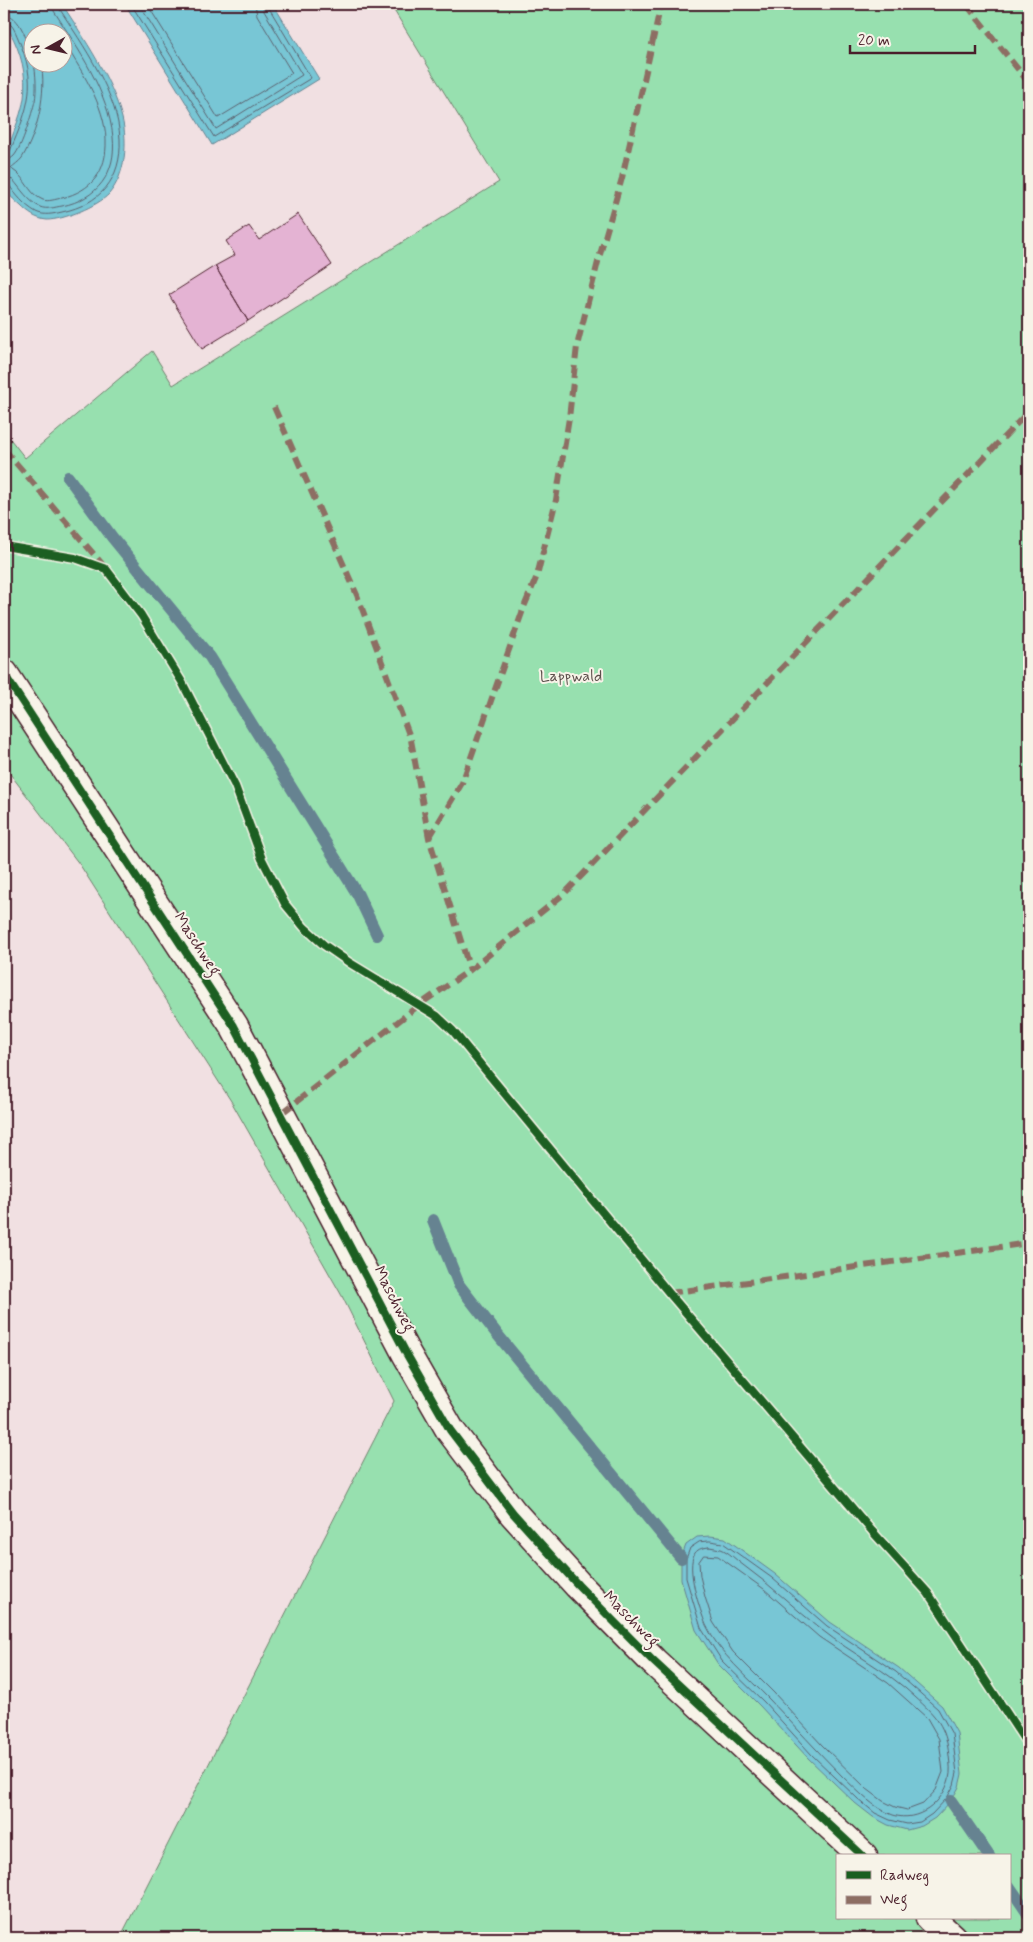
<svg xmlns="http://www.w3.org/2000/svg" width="1033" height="1942" viewBox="0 0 1033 1942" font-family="Mynerve,sans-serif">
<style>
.green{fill:#97e0af;stroke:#70806d;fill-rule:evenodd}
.water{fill:#78c6d5;stroke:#668391;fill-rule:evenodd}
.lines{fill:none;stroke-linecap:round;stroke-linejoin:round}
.shore{stroke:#5c626f;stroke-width:1}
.stream{stroke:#668391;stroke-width:12}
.building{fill:#e4b3d3;stroke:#4a1f2b}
.minor-casing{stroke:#4a1f2b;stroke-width:31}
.path{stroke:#4a1f2b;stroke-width:3;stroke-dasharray:5 4;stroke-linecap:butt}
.minor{stroke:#f7f3e8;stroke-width:28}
.quiet{stroke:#8d6e63;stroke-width:6;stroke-dasharray:12 6;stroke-linecap:butt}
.cycleway-casing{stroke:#f7f3e8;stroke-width:11}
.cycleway{stroke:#1b5e20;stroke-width:8}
.labels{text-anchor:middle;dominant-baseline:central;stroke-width:4;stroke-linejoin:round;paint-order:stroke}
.park-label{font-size:16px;fill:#5d4f4c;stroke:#f7f3e8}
.street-label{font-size:16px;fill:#4a1f2b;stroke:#f7f3e8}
</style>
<rect width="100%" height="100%" fill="#f1e0e2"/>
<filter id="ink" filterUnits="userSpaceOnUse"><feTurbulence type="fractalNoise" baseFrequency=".02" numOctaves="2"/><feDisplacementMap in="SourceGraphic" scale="10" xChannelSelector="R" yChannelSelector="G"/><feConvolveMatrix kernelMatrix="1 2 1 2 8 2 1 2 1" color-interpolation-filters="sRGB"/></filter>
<g filter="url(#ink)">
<path class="green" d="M390,4h639v1934h-909l274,-537 -52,-105 -111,-195 -151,-236 -76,-99v-335l21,27 127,-107 21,34 326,-203zM837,1856h172v62h-172z"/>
<path class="water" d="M4,4h58c22,34 50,75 60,114 6,24 4,56 -13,76 -11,12 -46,26 -62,26 -11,-1 -19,-7 -26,-14 -7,-6 -14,-12 -17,-21 -4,-31 15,-57 20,-87 3,-24 -3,-45 -14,-66 -2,-3 -5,-6 -6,-9 -2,-5 0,-14 0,-19zM32,32h30v30h-30z
M125,4h148l46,75 -107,66z
M710,1536l15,2 50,36 55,48 69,46 43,38 15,27 5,41 -3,13 -8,14 -16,17 -13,8 -15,4 -19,-5 -15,-8 -18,-14 -47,-45 -48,-52 -42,-42 -22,-34 -15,-51v-21l5,-13 11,-8z"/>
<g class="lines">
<path class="shore" d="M131,4l83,133 97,-59 -42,-70v-4
M139,4l77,125 86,-54 -38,-64 -2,-7
M147,4l71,114 74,-45 -35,-58 -2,-11
M4,14c17,1 23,28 28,42
M4,21c8,1 11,10 14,17 20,45 11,69 -8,113l-6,2
M41,62c6,30 -3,70 -19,96 -3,4 -8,7 -11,10 2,3 6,4 8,7 8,8 12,20 24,25 5,2 13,-1 19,-2 30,-8 45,-26 44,-58 -1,-36 -26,-71 -44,-101
M4,160c4,0 7,-1 10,-4 8,-9 18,-43 21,-55 2,-12 1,-26 -1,-39
M4,177l9,3c8,9 15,21 27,27 7,3 15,0 22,-1 35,-7 55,-33 51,-69 -5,-46 -35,-88 -59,-126l-2,-7
M4,183l5,2c7,10 15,20 27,27 8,4 17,2 26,0 38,-8 60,-33 58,-73 -2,-45 -37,-94 -61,-131v-4
M710,1541l13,2 49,35 55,48 69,46 42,37 14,25 5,39 -3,12 -7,13 -15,16 -12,8 -13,2 -17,-4 -15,-7 -17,-14 -46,-44 -48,-53 -42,-41 -21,-33 -15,-50v-19l4,-11 9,-6z
M709,1547c4,1 8,1 12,2 8,3 15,11 22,16 28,20 52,44 79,65 30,24 65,40 93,67 21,19 31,29 34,59 1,8 2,16 0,23 -6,24 -31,44 -56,36 -20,-7 -35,-24 -50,-38 -25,-25 -49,-52 -73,-77 -23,-24 -50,-45 -64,-75 -6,-15 -21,-58 -11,-72 4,-5 8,-5 14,-6z
M704,1555l14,1 46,33 55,48 69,46 39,35 12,21 4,33 -7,18 -13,14 -16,6 -12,-3 -12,-6 -16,-12 -45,-44 -48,-52 -41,-41 -20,-30 -8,-25 -5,-21 -1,-14z"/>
<path class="stream" d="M68,477l44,60 98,120 148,238 19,40
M433,1220l26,65 38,49 184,224
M951,1801l38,55
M1009,1886l20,29"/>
</g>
<path class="building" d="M298,214l34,51 -84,56 -33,-55 20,-11 -9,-14 23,-15 10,14z
M215,266l33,55 -46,28 -33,-54z"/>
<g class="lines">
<defs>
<path id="minor" d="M4,674l230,352 172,327 44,77 63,83 65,72 75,76 210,195
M930,1918l22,20"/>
</defs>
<use href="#minor" class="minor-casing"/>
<path class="path" d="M4,546l71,12 31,11
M419,1005l18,11 16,15 216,262 203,238 56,62 101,154"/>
<use href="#minor" class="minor"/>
<path class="quiet" d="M966,4l63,79
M274,407l83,188 54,145 18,98 41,132
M4,449l99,116
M429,838l33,-55 62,-176 13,-31 19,-76 13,-82 8,-72 22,-88 23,-80 39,-174
M282,1113l137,-108 51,-35 95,-77 464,-482
M669,1293l360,-50"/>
<defs>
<path id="cycleway" d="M4,546l71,12 31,11 35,46 41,67 53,104 27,73 23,45 19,23 20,18 26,18 87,53 16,15 216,262 203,238 56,62 101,154
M4,674l230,352 172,327 44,77 63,83 65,72 75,76 210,195"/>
</defs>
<use href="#cycleway" class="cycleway-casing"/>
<use href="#cycleway" class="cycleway"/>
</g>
</g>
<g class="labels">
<g class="park-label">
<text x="571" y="676">Lappwald</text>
</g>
<g class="street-label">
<text transform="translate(197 944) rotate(57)">Maschweg</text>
<text transform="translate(394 1299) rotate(63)">Maschweg</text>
<text transform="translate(631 1619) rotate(45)">Maschweg</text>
</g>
</g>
<rect width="1033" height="1942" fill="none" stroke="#f7f3e8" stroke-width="20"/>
<rect x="10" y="10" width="1013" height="1922" fill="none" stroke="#4a1f2b" stroke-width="2" filter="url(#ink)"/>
<rect x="836" y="1854" width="175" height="65" fill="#f7f3e8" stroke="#b29e9c"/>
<rect x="846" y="1871" width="25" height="8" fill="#1b5e20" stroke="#b29e9c"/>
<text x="880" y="1880" font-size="15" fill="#4a1f2b">Radweg</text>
<rect x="846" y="1896" width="25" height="8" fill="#8d6e63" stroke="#b29e9c"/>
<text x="880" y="1904" font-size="15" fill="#4a1f2b">Weg</text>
<g transform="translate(48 48) rotate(262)"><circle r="24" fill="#f7f3e8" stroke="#b29e9c"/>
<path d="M0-4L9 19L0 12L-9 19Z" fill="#4a1f2b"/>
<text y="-8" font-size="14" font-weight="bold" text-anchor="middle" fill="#4a1f2b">N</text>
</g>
<path d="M850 45v8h125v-8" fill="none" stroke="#4a1f2b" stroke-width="2.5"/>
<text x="858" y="45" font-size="15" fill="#4a1f2b" stroke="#f7f3e8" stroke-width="4" paint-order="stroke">20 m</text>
</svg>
